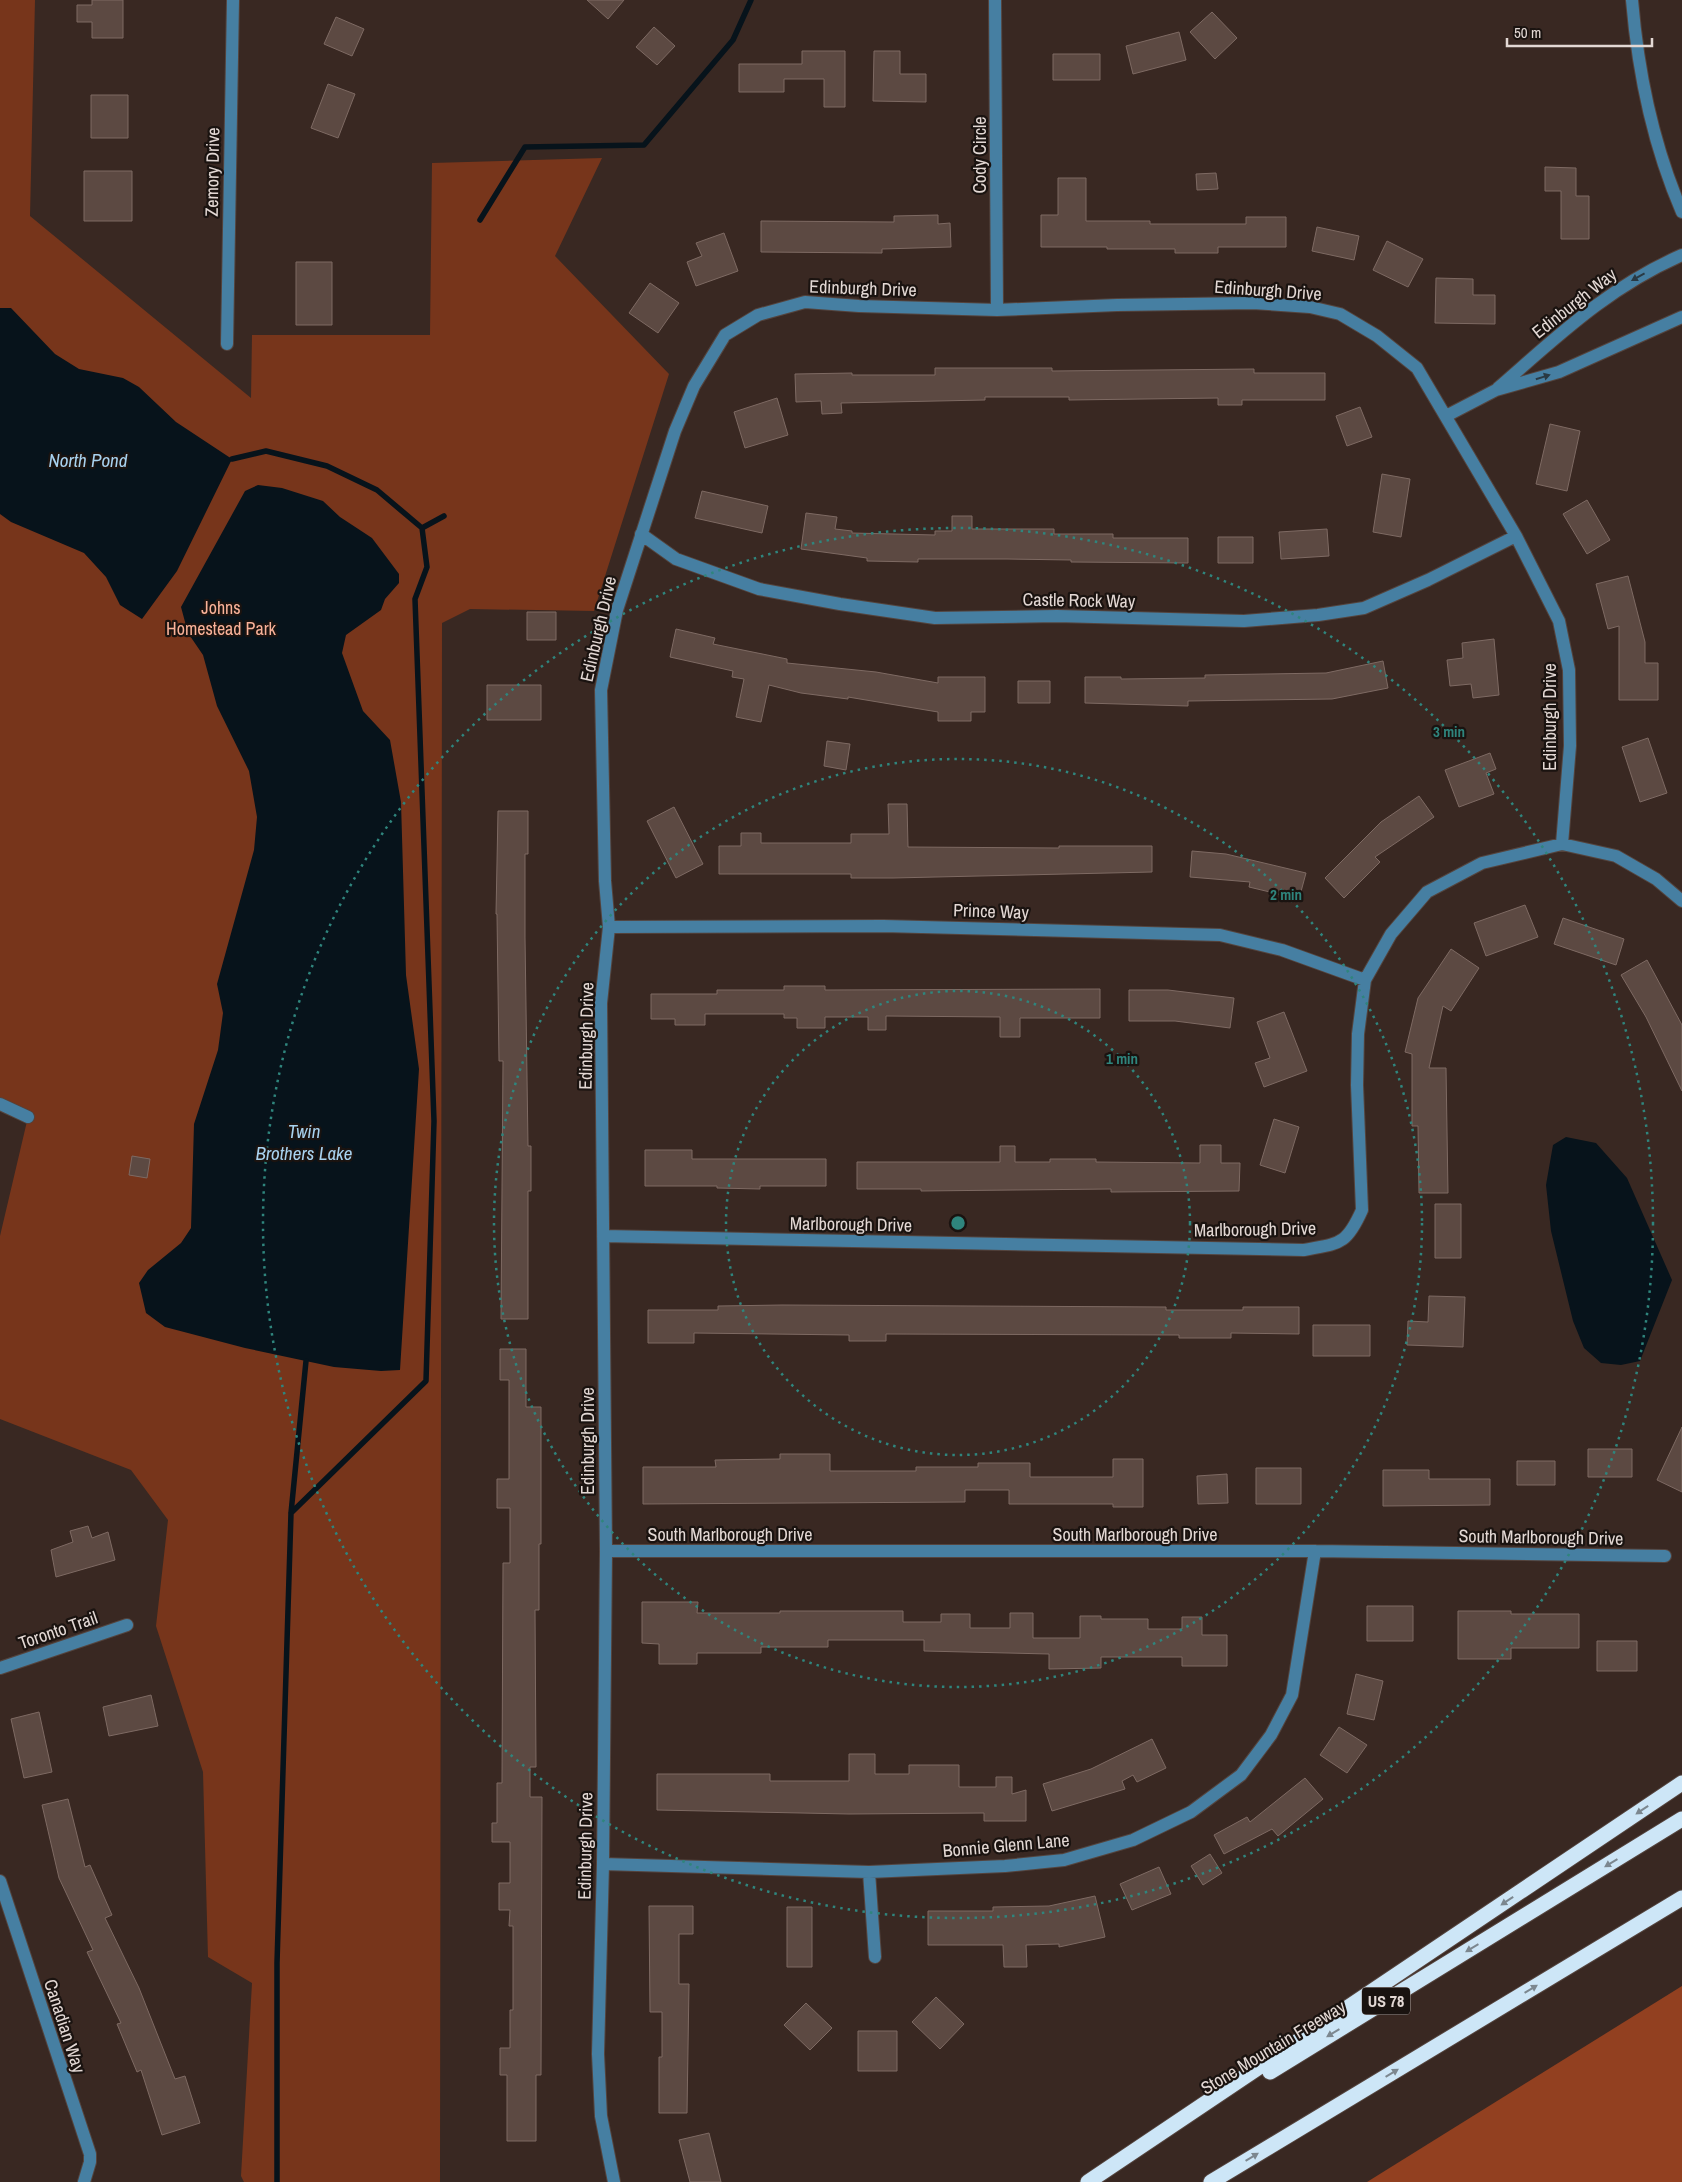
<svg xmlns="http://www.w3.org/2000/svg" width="1682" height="2182" viewBox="0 0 1682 2182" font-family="'Archivo Narrow',sans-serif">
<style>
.green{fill:#77351b}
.forest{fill:#924020}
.water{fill:#07131b}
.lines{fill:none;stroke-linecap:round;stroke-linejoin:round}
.stream{stroke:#07131b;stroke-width:5.5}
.building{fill:#5c4942;stroke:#7e6a63}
.minor-casing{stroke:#54443e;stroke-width:14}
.highway-casing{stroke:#54443e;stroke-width:17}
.minor{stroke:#467fa2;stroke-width:12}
.highway{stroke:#cde6f7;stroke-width:15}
.oneway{fill:#293943}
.oneway2{fill:#7c878f}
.ring{fill:none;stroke:#2f857d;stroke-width:2.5;stroke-dasharray:2.5 5}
.labels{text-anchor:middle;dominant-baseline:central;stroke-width:4.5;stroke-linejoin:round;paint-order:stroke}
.shield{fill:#1a1310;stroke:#a79d99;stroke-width:1}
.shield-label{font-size:16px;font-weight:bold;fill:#e3d8d4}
.street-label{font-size:18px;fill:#e3d8d4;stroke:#1a1310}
.park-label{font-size:18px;fill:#f9b299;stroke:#1a1310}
.water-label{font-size:19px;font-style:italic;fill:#a8d2ef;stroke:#1a1310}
.centre{fill:#2f857d;stroke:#1a1310;stroke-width:2.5}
.ring-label{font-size:15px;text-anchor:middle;font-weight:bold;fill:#2f857d;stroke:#1a1310;stroke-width:4.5;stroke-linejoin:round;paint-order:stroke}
</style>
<rect width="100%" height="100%" fill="#392822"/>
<path class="green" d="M0,0h35l-5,216 221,182 1,-63h178l2,-172 170,-5 -47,98 114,118 -75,237 -124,-2 -28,14 -2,1559h-196l-3,-6 11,-193 -44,-26 -5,-185 -47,-146 12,-106 -37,-50 -131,-51v-183l28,-119 -28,-19z"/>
<path class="forest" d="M1682,1986v196h-315z"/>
<path class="water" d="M0,308h11l44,46 24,15 44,9 16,9 37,35 56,37 -55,112 -35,48 -22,-14 -14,-28 -22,-24 -73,-31 -11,-8z
M258,485l24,3 41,13 17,16 32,21 27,36v9l-14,16 -4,11 -35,25 -4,18 21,58 27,29 11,62 5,173 13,94 -19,301 -19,1 -47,-4 -89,-19 -80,-21 -19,-14 -7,-30 9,-13 33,-27 10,-15 3,-104 24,-74 5,-37 -6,-29 37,-134 3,-33 -8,-46 -32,-65 -14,-51 -15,-22 -7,-26 64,-116z
M1566,1137l30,6 31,35 45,102 -32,81 -19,4 -20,-2 -17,-15 -11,-27 -22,-90 -5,-46 7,-40z"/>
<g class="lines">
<path class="stream" d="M480,220l45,-73 119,-2 89,-105 18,-40
M232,459l34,-8 61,15 50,24 45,38 5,39 -12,32 19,522 -8,260 -135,132
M422,528l22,-12
M277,2182v-219l14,-450 15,-152"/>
</g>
<path class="building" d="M92,0h31v38h-31v-16h-15v-17h15z
M587,0h37l-16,19z
M1212,12l25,26 -22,21 -25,-27z
M336,17l28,12 -12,27 -28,-12z
M654,27l21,19 -18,19 -21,-18z
M1179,32l7,28 -53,14 -7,-28z
M802,51h43v56h-21v-28h-40v13h-45v-28h63z
M874,51h26v23h26v28l-53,-1z
M1053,54h47v26h-47z
M328,84l27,10 -17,44 -27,-10z
M91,95h37v43h-37z
M1545,167l31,1v28h13v43h-28v-48h-16z
M84,171h48v50h-48z
M1216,173l2,16 -21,1 -1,-16z
M1058,178h28v43h64v3h96v-7h40v30h-68v6h-43v-4h-68v-2h-66v-32h17z
M938,215v9l12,-1 1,24 -69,2v4l-121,-1v-31l133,1v-6z
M1317,227l42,9 -5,24 -42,-9z
M724,233l14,38 -42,15 -9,-24 15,-6 -6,-13z
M1387,241l36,18 -15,28 -35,-17z
M296,262h36v63h-36z
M1436,278l37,1v16h22v29l-60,-1z
M650,283l29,20 -21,30 -29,-20z
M935,368h117v3l202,-2v4h71v27h-83v5h-24v-7l-149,2v-3h-84v3l-144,3 1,10 -20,1 -1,-13 -25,1 -1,-28 57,-1v2h83z
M777,398l11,37 -43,13 -11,-36z
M1360,407l12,30 -25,9 -11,-30z
M1550,424l30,7 -13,60 -31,-7z
M1382,474l28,5 -9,58 -28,-5z
M702,491l66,15 -6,27 -67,-15z
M1587,500l23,40 -23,14 -24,-40z
M806,513l31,4 -2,12 17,2v2l83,2v-4h17v-15h20v13h82v5h59v4h75v25l-117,-1v-2l-64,-1h-89v3l-51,-1v-3l-66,-9z
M1327,529l2,27 -48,3 -2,-27z
M1218,537h35v26h-35z
M1628,576l17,66v21h13v37h-39v-74l-11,3 -12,-45z
M527,612h29v28h-29z
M676,629l39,9 -2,6 74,15v4l89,9 62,11v-6h47v35h-14v9h-33v-9l-90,-15v2l-47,-6 -32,-8 -8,37 -25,-5 8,-38 -12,-2 1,-6 -63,-14z
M1494,639l5,56 -26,3 -2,-14 -21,2 -3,-26 16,-2 -1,-15z
M1383,661l5,27 -56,11 -144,2v5l-103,-3v-26h36v2l84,-1v-3l121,-2z
M1018,681h32v22h-32z
M487,685h54v35h-54z
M1648,738l19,55 -27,9 -18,-55z
M827,741l23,3 -4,26 -22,-4z
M1490,753l6,16 -10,4 8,21 -35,13 -14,-37z
M1419,796l15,21 -59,40 5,5 -36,36 -19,-20 56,-56z
M888,804h19l1,43 151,1v-2h93v26l-259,6h-42v-4h-132v-28h22v-13h20v10h90v-9h38z
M674,807l29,57 -27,14 -29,-57z
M498,811h30v43h-3v83l3,209h3v45h-3v128h-27l2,-258h-4l-2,-147h-1z
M1192,851l34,3 80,19 -7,26 -50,-12 1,-5 -60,-5z
M1525,905l13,32 -52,19 -12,-33z
M1563,918l61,21 -8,26 -62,-21z
M1451,949l28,19 -28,43 -8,-5 -14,62h17l2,125h-29l-1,-67h-6v-72l-7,-2 13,-54z
M1647,960l35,65v66l-36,-74 -25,-42z
M784,986h41v4l275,-1v29h-80v19h-20v-20l-114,-1v14h-18v-13h-43v11h-28v-10h-13v-4h-79v11h-30v-6h-24v-25h66v-4h67z
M1129,990h39l66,8 -4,30 -55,-7h-46z
M1284,1012l23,59 -43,16 -9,-24 15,-5 -13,-36z
M1274,1119l25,8 -14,46 -25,-8z
M1200,1145h21v18h19l-1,28 -128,1v-3l-190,2v-2h-64v-27h143v-16h15v16h35v-3h46v3l104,1z
M645,1150h47v9h134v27h-66v3l-43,-1v-2h-72z
M132,1156l18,3 -3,19 -18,-3z
M1435,1204h26v54h-26z
M1429,1296l36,1 -2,50 -56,-2 1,-24 20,1z
M782,1305l384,2v3h77v-3h56v27l-68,-1v5h-52v-3l-293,-1v7h-37v-6l-155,-2v10h-46v-33h70v-4z
M1313,1325h57v31h-57z
M500,1349h26v58h15v137h-2v66h-4l1,157h-6v30h12l-1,278h-5v66h-29v-66h-7v-27h10v-38h3v-84h-4l1,-16h-11v-27h11v-41h-18v-19h5v-40h5l1,-220h7v-55h-13v-29h12v-99h-9z
M1682,1427v65l-25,-12z
M1588,1449h44v28h-44z
M780,1454h50v17h86v-4h62v-4h52v14h83v-18h30v48h-30v-3h-104v-14h-44v12l-322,2v-37h73l-1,-7 65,-1z
M1517,1461h38v24h-38z
M1256,1468h45v36h-45z
M1383,1470h46v9h61v26l-107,1z
M1227,1474l1,29 -30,1 -1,-28z
M88,1526l4,12 16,-6 7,28 -59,17 -5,-27 22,-8 -3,-11z
M642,1602h56l-1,11h83v-2h123v11h38v-8h29v14h40v-15h23v25h47v-22h21v3h47v10h34v-12h20v18h25v31h-45v-9h-81v11l-52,1v-15l-125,-3v-11h-96v7h-67v6h-64v11h-38v-20l-17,-1z
M1367,1606h46v35h-46z
M1458,1611h53v3h68v34h-68v11h-53z
M1597,1641h40v30h-40z
M1356,1674l27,7 -9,39 -27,-6z
M151,1695l7,31 -49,10 -6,-29z
M39,1712l13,60 -28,6 -13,-59z
M1339,1727l28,18 -20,28 -27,-18z
M1152,1739l14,29 -29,14 -4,-7 -11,6 3,8 -73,22 -9,-27 48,-15z
M849,1754h26v20h34v-9h50v22h37v-10h16v17l14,-4v31h-42v-8l-135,1 -192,-4v-36h113v7h79z
M1305,1778l18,21 -45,37 -6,-7 -48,25 -10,-19 33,-18 3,5z
M68,1799l17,68 5,-2 22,50 -7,3 34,70 36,91 10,-3 15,47 -38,12 -21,-65 -4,2 -20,-48 4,-1 -34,-71 6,-2 -34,-72 -17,-73z
M1210,1854l12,19 -19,12 -12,-19z
M1159,1867l12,27 -39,16 -12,-26z
M1095,1896l10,41 -46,10v-3l-33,1 1,22h-23l-1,-22h-75v-34h65v-4l56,-1z
M649,1906h44v28h-14v50h10l-2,129h-28v-56h3v-45h-12z
M787,1907h25v60h-25z
M936,1997l28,27 -24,25 -28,-27z
M806,2003l26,25 -22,22 -26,-25z
M858,2031h39v40h-39z
M709,2133l12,49h-31l-11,-42z"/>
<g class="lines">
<defs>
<path id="minor" d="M995,0l2,310
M1632,0c6,72 21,145 50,212
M227,344l6,-344
M1498,388c60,-52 109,-100 184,-133
M1446,416l50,-26 63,-18 123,-55
M641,534l35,25 83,30 81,15 95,14 122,-2 187,5 74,-6 46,-7 64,-28 88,-44
M609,927l274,-1 337,9 62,15 83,30
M0,1104l28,13
M603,1236l701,14c35,-7 42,-4 58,-40l-5,-125 1,-51 7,-54 26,-46 36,-42 55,-29 80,-19 54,12 40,23 26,22
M606,1551h709l350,5
M0,1668l127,-43
M603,1864l266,8 136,-6 59,-6 69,-20 58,-28 50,-37 30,-40 21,-40 23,-144
M869,1872l6,85
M0,1881l90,273v8l-6,20
M614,2182l-13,-66 -3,-62 5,-190 3,-313 -5,-548 8,-76 -4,-46 -4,-191 16,-80 58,-179 19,-45 31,-51 33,-20 47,-13 54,4 138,4 120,-5 136,-2 57,4 30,7 37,22 40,32 99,168 43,85 10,49 1,76 -8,98"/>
<path id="highway" d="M1270,2072l412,-253
M1088,2182l594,-399
M1211,2182l471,-284"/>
</defs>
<use href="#minor" class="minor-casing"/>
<use href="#highway" class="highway-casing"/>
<use href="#minor" class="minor"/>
<use href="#highway" class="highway"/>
</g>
<defs><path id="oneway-solid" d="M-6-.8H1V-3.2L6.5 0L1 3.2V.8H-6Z" transform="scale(1.25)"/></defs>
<g class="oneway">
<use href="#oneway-solid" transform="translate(1638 277) rotate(151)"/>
<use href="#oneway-solid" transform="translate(1543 377) rotate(-17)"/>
</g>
<g class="oneway2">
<use href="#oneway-solid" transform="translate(1642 1810) rotate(146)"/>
<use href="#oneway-solid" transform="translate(1611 1863) rotate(149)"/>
<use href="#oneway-solid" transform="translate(1507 1901) rotate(146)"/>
<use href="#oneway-solid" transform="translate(1472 1948) rotate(149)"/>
<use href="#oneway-solid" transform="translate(1531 1989) rotate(-31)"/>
<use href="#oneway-solid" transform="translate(1333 2033) rotate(149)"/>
<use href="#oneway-solid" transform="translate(1392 2073) rotate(-31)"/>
<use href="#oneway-solid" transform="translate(1252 2157) rotate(-31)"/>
</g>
<g class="ring">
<circle cx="958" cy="1223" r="232"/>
<circle cx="958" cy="1223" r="464"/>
<circle cx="958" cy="1223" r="695"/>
</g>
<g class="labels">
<rect class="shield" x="1362" y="1987.5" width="48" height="27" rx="4"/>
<g class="shield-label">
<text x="1386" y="2001">US 78</text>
</g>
<g class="street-label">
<text transform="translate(979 155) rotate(-90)">Cody Circle</text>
<text transform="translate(212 172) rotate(-89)">Zemory Drive</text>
<text transform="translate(863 288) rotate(2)">Edinburgh Drive</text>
<text transform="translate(1268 290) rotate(4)">Edinburgh Drive</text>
<text transform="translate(1574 303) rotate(-38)">Edinburgh Way</text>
<text transform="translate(1079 600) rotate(1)">Castle Rock Way</text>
<text transform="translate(598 629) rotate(-77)">Edinburgh Drive</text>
<text transform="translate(1549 717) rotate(-90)">Edinburgh Drive</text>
<text transform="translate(991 911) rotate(2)">Prince Way</text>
<text transform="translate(586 1036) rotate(-89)">Edinburgh Drive</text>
<text transform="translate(851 1224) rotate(1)">Marlborough Drive</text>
<text transform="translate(1255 1229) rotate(-1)">Marlborough Drive</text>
<text transform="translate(587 1441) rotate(-90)">Edinburgh Drive</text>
<text x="730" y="1534">South Marlborough Drive</text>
<text x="1135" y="1534">South Marlborough Drive</text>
<text transform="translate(1541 1537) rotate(1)">South Marlborough Drive</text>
<text transform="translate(58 1630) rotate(-19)">Toronto Trail</text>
<text transform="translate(1006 1845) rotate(-5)">Bonnie Glenn Lane</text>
<text transform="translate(585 1846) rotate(-89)">Edinburgh Drive</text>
<text transform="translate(65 2026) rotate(72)">Canadian Way</text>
<text transform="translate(1273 2047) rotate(-31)">Stone Mountain Freeway</text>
</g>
<g class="park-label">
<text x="221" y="607">Johns<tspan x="221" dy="21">Homestead Park</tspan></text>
</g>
<g class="water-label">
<text x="88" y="460">North Pond</text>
<text x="304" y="1131">Twin<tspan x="304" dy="22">Brothers Lake</tspan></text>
</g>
</g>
<circle cx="958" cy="1223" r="8" class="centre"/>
<g class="ring-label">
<text x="1449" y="737">3 min</text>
<text x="1286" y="900">2 min</text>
<text x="1122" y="1064">1 min</text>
</g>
<path d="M1507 38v8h145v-8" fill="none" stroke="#e3d8d4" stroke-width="2.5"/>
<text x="1514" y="38" font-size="15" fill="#e3d8d4" stroke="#1a1310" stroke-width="4" paint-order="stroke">50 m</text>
</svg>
